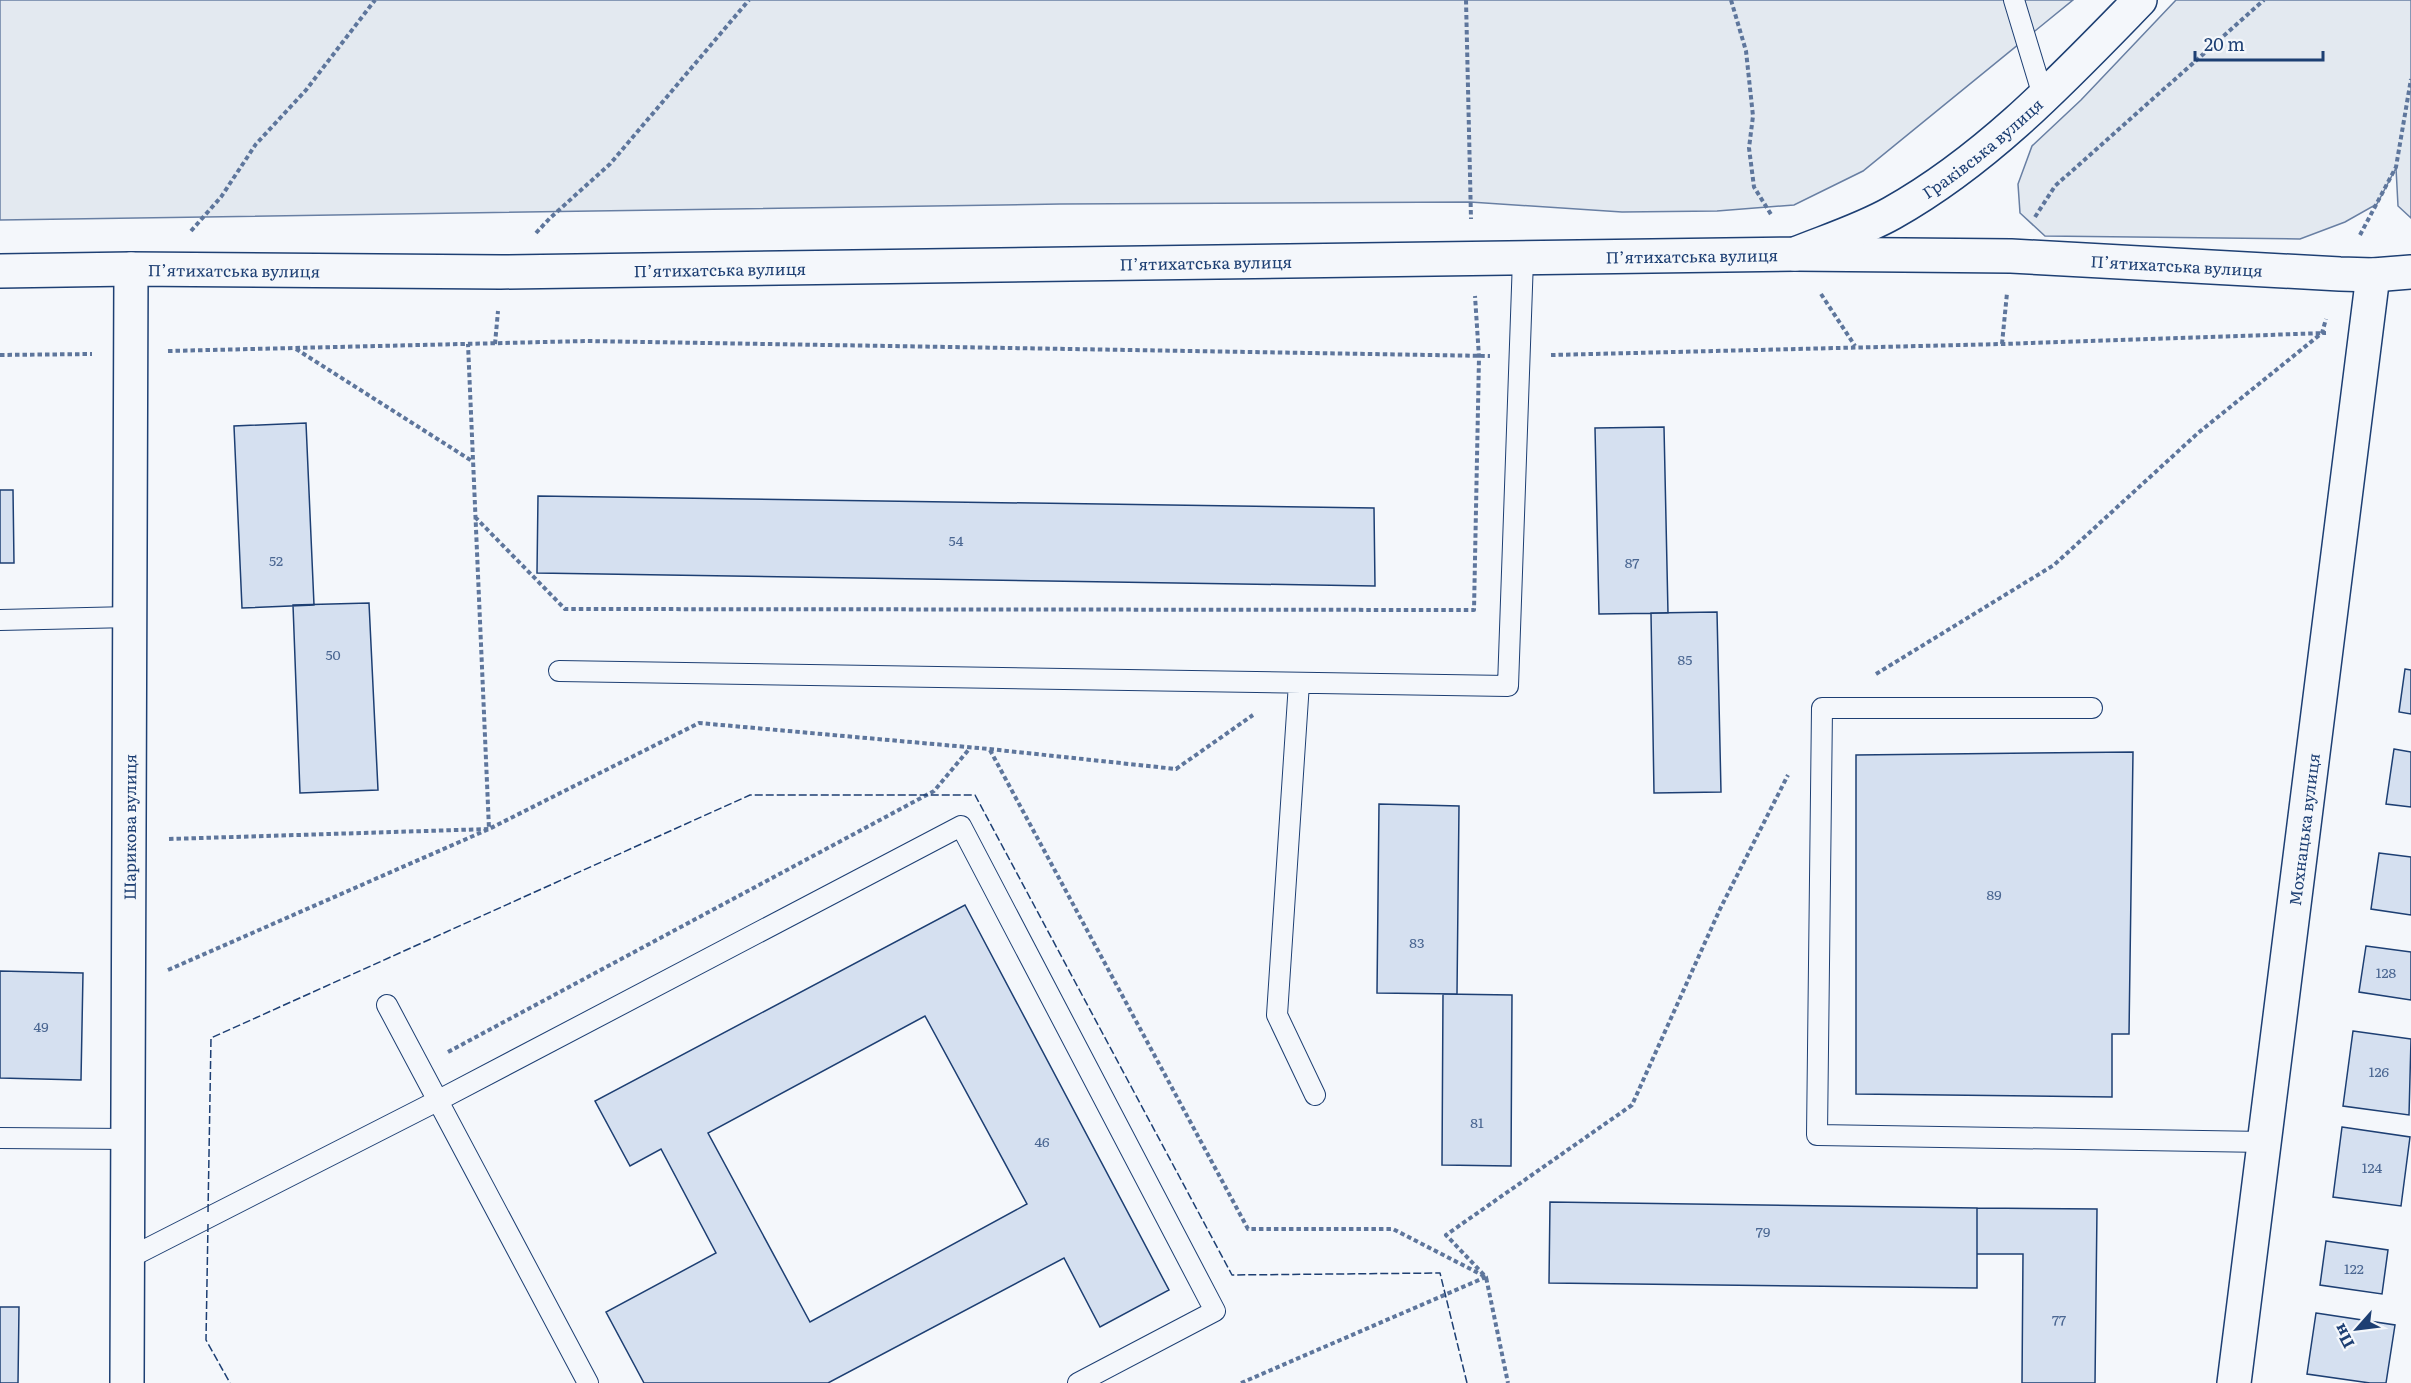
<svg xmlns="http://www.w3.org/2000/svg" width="2411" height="1383" viewBox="0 0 2411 1383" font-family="Literata,serif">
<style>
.green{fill:#e3e9f0;stroke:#687fa3;stroke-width:1.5}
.building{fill:#d5e0f0;stroke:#1d3f73;stroke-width:1.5;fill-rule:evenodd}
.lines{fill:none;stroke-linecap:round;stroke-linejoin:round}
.lane-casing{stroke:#1d3f73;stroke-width:22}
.street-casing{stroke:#1d3f73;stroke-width:36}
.secondary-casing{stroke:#1d3f73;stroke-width:36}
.path{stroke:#5e769c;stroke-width:4;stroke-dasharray:4.5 3;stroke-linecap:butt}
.lane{stroke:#f4f7fb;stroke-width:20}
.street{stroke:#f4f7fb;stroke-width:33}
.secondary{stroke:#f4f7fb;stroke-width:33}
.fence{stroke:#1d3f73;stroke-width:1.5;stroke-dasharray:8 3;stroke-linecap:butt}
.labels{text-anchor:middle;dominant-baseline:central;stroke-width:4.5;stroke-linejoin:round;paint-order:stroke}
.number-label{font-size:14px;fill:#4b6792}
.street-label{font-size:16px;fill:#1d3f73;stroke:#f4f7fb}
</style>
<rect width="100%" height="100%" fill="#f4f7fb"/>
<path class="green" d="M0,0h2073l-210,171 -69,34 -77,6 -95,1 -152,-10 -410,2 -1060,16z
M2176,0h235v218l-13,-12 -2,-38 -19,36 -32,18 -45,17 -255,-3 -25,-23 -2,-29 14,-38 49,-46z"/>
<path class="building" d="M306,423l8,182 -72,3 -8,-182z
M1664,427l4,186 -69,1 -4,-186z
M0,490h13l1,73h-14z
M538,496l836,12 1,78 -838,-13z
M369,603l9,187 -78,3 -7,-188z
M1717,612l4,180 -67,1 -3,-180z
M2405,669l6,1v44l-12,-2z
M2394,749l17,3v55l-25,-3z
M2133,752l-4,282h-17v63l-256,-3v-339z
M1379,804l80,2 -2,188 -80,-1z
M2379,853l32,4v58l-40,-6z
M965,905l204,385 -69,37 -36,-69 -236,125h-184l-38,-71 110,-59 -55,-104 -31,17 -35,-65zM925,1016l102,188 -217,118 -102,-189z
M2366,946l45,6v48l-52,-8z
M0,971l83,2 -2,107 -81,-2z
M1443,994l69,1 -1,171 -69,-1z
M2353,1031l58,8 -2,76 -66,-9z
M2342,1127l68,10 -9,69 -68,-9z
M1550,1202l427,6v80l-428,-5z
M1977,1208l120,1 -2,174h-73l1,-129h-46z
M2326,1241l62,9 -6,44 -62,-9z
M0,1307h19l-1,76h-18z
M2316,1313l79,12 -9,58h-16l-63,-9z"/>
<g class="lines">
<defs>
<path id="lane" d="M2014,0l30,99
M0,620l130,-3
M559,671l949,15 15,-427
M1299,683l-22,332 38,80
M2092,708h-270l-5,427 448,7
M387,1005l201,378
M0,1138l128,1
M127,1259l312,-159 522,-274 254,485 -137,72"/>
<g id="street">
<path id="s1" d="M1795,254l216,2 329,18 33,1 38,-3"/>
<path id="s2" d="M127,1383l4,-1114"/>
<path id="s3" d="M2234,1383l139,-1108"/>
</g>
<g id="secondary">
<path id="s4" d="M0,271l131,-2 370,3 1294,-18c32,-13 67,-24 97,-41 96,-54 172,-135 248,-213"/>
</g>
</defs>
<use href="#lane" class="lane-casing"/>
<use href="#street" class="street-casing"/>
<use href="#secondary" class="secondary-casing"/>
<path class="path" d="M1466,0l5,219
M1731,0l15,51 7,65 -4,32 5,39 18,29
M2035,217l20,-31 209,-186
M191,231l30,-34 35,-53 50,-54 69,-90
M536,233l14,-15 60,-54 139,-164
M2360,235l36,-68 15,-88
M1821,294l34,52
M495,344l3,-33
M2002,344l5,-51
M296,349l176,112
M168,351l419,-10 903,15
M0,355l92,-1
M1551,355l451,-11 324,-11
M475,517l90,92 909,1 5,-253 -4,-61
M1876,674l178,-109 144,-132 124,-100 4,-14
M990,750l258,479h145l93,48 22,106
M169,839l320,-10 -21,-485
M168,970l321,-141 210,-106 290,26 187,20 77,-54
M448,1052l486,-261 36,-43
M1241,1383l245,-106 -40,-42 186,-130 88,-196 68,-134"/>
<use href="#lane" class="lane"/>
<use href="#street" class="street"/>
<use href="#secondary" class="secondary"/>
<path class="fence" d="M208,1212l3,-174 539,-243h225l257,480 208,-2 27,110
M208,1224l-2,116 24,43"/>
</g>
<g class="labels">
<g class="number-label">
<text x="956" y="540">54</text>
<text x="276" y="560">52</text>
<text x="1632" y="562">87</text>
<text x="333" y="654">50</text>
<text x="1685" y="659">85</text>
<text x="1994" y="894">89</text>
<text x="1417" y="942">83</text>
<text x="2386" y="972">128</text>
<text x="41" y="1026">49</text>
<text x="2379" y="1071">126</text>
<text x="1477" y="1122">81</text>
<text x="1042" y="1141">46</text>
<text x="2372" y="1167">124</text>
<text x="1763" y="1231">79</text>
<text x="2354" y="1268">122</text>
<text x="2059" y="1319">77</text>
</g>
<g class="street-label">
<text stroke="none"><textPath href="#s4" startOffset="2012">Граківська вулиця</textPath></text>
<text stroke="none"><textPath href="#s4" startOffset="1692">П’ятихатська вулиця</textPath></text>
<text stroke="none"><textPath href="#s4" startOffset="1206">П’ятихатська вулиця</textPath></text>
<text stroke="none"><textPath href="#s1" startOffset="382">П’ятихатська вулиця</textPath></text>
<text stroke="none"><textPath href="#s4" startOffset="720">П’ятихатська вулиця</textPath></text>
<text stroke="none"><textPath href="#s4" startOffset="234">П’ятихатська вулиця</textPath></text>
<text stroke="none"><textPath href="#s2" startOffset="556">Шарикова вулиця</textPath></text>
<text stroke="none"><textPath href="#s3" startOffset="558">Мохнацька вулиця</textPath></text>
</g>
</g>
<g transform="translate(2357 1329) rotate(242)" stroke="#f4f7fb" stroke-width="4.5" paint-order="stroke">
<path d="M0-4.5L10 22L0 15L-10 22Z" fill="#1d3f73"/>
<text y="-9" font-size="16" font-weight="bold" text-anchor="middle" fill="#1d3f73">Пн</text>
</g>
<path d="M2195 51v9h128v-9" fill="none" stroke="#1d3f73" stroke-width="3"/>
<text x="2204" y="51" font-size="18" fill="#1d3f73" stroke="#f4f7fb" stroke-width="4.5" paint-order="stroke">20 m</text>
</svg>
